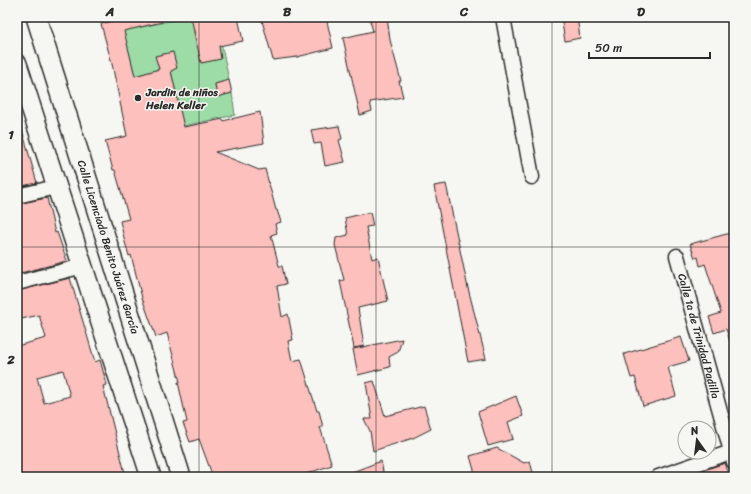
<svg xmlns="http://www.w3.org/2000/svg" width="751" height="494" viewBox="0 0 751 494" font-family="Sriracha,sans-serif">
<style>
.green{fill:#9ddca6;stroke:#648468}
.building{fill:#fdc0bc;stroke:#2b2b2b;fill-rule:evenodd}
.lines{fill:none;stroke-linecap:round;stroke-linejoin:round}
.street-casing{stroke:#2b2b2b;stroke-width:17}
.secondary-casing{stroke:#2b2b2b;stroke-width:22}
.street{stroke:#f6f6f2;stroke-width:14}
.secondary{stroke:#f6f6f2;stroke-width:19}
.grid{fill:none;stroke:#2b2b2b;stroke-width:1;stroke-opacity:0.55}
.poi-dot{fill:#2b2b2b;stroke:#f6f6f2;stroke-width:1.5}
.labels{text-anchor:middle;dominant-baseline:central;stroke-width:3;stroke-linejoin:round;paint-order:stroke}
.poi-label{font-size:11px;font-weight:bold;fill:#2b2b2b;stroke:#f6f6f2;text-anchor:start}
.street-label{font-size:11px;fill:#2b2b2b;stroke:#f6f6f2}
.neatline{fill:none;stroke:#2b2b2b;stroke-width:1.5}
.grid-label{font-size:13px;text-anchor:middle;font-weight:bold;fill:#2b2b2b}
</style>
<rect width="100%" height="100%" fill="#f6f6f2"/>
<filter id="ink" filterUnits="userSpaceOnUse"><feTurbulence type="fractalNoise" baseFrequency=".025" numOctaves="2"/><feDisplacementMap in="SourceGraphic" scale="8" xChannelSelector="R" yChannelSelector="G"/><feConvolveMatrix kernelMatrix="1 2 1 2 8 2 1 2 1" color-interpolation-filters="sRGB"/></filter>
<g filter="url(#ink)">
<path class="green" d="M128,17l9,11 51,-11h28l-23,11 4,19 24,-5 8,38 -14,4 2,13 15,-4 3,22 -66,14 11,-19 -9,-39 2,-19 -17,4 4,17 -4,-3 -21,6 -15,-57z"/>
<path class="building" d="M127,17h35v5l-38,9 11,45 24,-7 -4,-13 18,-4 4,16 -6,3 13,56 39,-8v2l37,-9 4,31 -49,9 44,18 6,-1 11,41h1l4,12 -6,2 2,9 -6,2 8,31h3l4,18 -9,2 5,31 6,-3 5,26 -5,1 4,20 9,-2 16,52h2l4,16h-3l12,38 -35,12h-84l-14,-38 -9,3 -7,-19 4,-1 -9,-40h2l-13,-49 -11,4 -14,-39 -11,-43 -2,1 -4,-14 -5,-21 9,-2 -14,-49h-2l-8,-29 22,-5 -15,-72 -11,-40z
M191,17h47l5,24 -24,5 2,13 -20,4z
M261,17h27v4l20,-4h18l7,31 -36,9 -24,3z
M370,17h17l3,23 11,41h-2l4,16 -33,5 2,9 -12,4 -17,-77 30,-7 -3,-10h1z
M561,17h16l3,21 -15,3z
M229,80l3,13 -15,4 -2,-13z
M17,126h4l16,57 -20,4z
M339,126l3,13 -3,1 6,22 -20,4 -4,-23 -7,1 -3,-14z
M446,184l22,104 18,71 -18,3 -34,-176z
M47,198l8,35 2,-1 10,29 -50,13v-70z
M370,212l3,14 -7,1 6,32 6,-2 10,44 -30,7 6,38 -10,2 -14,-67 4,-1 -9,-35 1,-7 12,-3 -3,-17z
M734,232v113h-3l-5,-16 -12,4 -5,-16 12,-4 -16,-49 -5,2 -2,-9 -3,1 -5,-14z
M70,278l25,84 5,-2 7,25 -4,1 23,91h-106l-3,-13v-118l29,-8 -7,-23 -22,5v-29zM63,370l7,26 -26,7 -7,-26z
M681,337l8,24 -21,6 8,29 -33,10 -8,-29 -4,1 -7,-24z
M402,339l-4,13 -9,5 1,10 -32,8 -5,-26z
M374,381l11,35 39,-10 7,23 -18,9 -40,13 -3,-20 -6,-12h8l-6,-36z
M516,396l7,20 -15,6 5,17 -25,7 -10,-34z
M497,448l27,15 6,-2 4,16h-58l-6,-21z
M381,461l3,16h-42v-1z
M725,463l5,14h-44v-1z"/>
<g class="lines">
<defs>
<g id="street">
<path d="M503,17l29,160"/>
<path d="M17,196l39,-9"/>
<path id="s1" d="M677,256l57,206"/>
<path d="M17,283l66,-17"/>
<path d="M658,477l73,-25"/>
</g>
<g id="secondary">
<path id="s2" d="M36,17l145,460"/>
<path d="M17,64l134,413"/>
</g>
</defs>
<use href="#street" class="street-casing"/>
<use href="#secondary" class="secondary-casing"/>
<use href="#street" class="street"/>
<use href="#secondary" class="secondary"/>
</g>
</g>
<path class="grid" d="M199,17v460M376,17v460M552,17v460M17,247h717"/>
<circle class="poi-dot" cx="138" cy="98" r="4"/>
<g class="labels">
<g class="poi-label">
<text x="146" y="92">Jardin de niños<tspan x="146" dy="13">Helen Keller</tspan></text>
</g>
<g class="street-label">
<text stroke="none"><textPath href="#s2" startOffset="241">Calle Licenciado Benito Juárez García</textPath></text>
<text stroke="none"><textPath href="#s1" startOffset="83">Calle 1a de Trinidad Padilla</textPath></text>
</g>
</g>
<rect width="751" height="494" fill="none" stroke="#f6f6f2" stroke-width="44"/>
<g transform="translate(697 440) rotate(346)"><circle r="19" fill="#f6f6f2" stroke="#a5a5a2"/>
<path d="M0-3L7 15L0 10L-7 15Z" fill="#2b2b2b"/>
<text y="-6" font-size="11" font-weight="bold" text-anchor="middle" fill="#2b2b2b">N</text>
</g>
<path d="M589 52v6h121v-6" fill="none" stroke="#2b2b2b" stroke-width="2"/>
<text x="595" y="52" font-size="12" fill="#2b2b2b" stroke="#f6f6f2" stroke-width="3" paint-order="stroke">50 m</text>
<rect x="22" y="22" width="707" height="450" class="neatline"/>
<g class="grid-label">
<text x="110" y="16">A</text>
<text x="287" y="16">B</text>
<text x="464" y="16">C</text>
<text x="641" y="16">D</text>
<text x="11" y="139">1</text>
<text x="11" y="364">2</text>
</g>
</svg>
